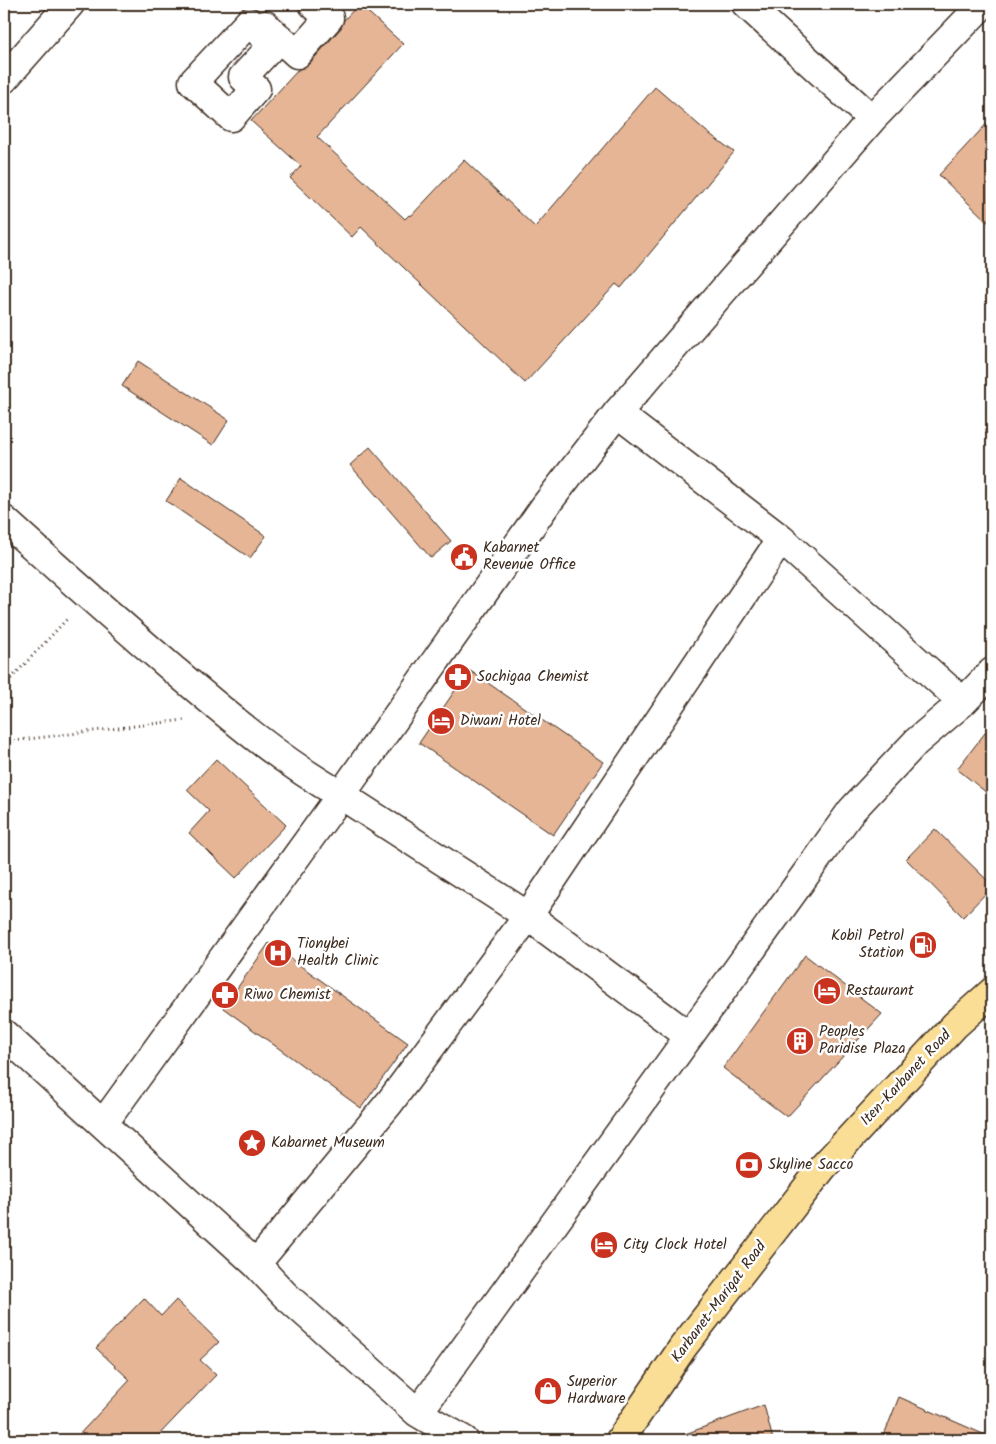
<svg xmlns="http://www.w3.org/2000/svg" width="996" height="1444" viewBox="0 0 996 1444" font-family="Kalam,sans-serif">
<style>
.building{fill:#e5b596;stroke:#3b2a1e}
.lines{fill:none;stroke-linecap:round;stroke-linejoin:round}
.street-casing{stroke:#3b2a1e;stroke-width:31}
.primary-casing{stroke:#3b2a1e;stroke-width:31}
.path{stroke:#3b2a1e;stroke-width:3;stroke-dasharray:1 4;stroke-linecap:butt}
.street{stroke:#fff;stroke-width:28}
.primary{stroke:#fbde96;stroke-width:28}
.labels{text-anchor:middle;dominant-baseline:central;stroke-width:5;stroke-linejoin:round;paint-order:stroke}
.poi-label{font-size:15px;fill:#3b2a1e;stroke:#fff;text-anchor:start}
.street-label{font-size:15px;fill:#3b2a1e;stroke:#fff}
</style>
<rect width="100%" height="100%" fill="#fff"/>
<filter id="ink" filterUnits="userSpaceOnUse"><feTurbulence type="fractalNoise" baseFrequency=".02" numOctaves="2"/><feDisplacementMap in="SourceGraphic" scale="10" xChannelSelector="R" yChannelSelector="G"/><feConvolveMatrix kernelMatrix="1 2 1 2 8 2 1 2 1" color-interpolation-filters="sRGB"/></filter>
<g filter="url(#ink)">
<path class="building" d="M359,4l44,40 -86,93 88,82 4,-4 2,1 53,-56 71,67 120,-140 52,45 27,20 -113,136 -5,-4 -91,99 -164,-156 -9,10 -62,-59 11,-12 -50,-45 48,-52 10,-5 32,-36 3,-8z
M992,118v108l-53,-51z
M138,361l91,59 -16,25 -91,-59z
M370,447l81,94 -20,17 -81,-93z
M181,478l85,58 -16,22 -84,-57z
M469,670l134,92 -50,73 -134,-92z
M992,724v73l-35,-28z
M216,759l70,66 -50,53 -47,-45 20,-22 -22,-21z
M935,829l57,56v2l-29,30 -57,-58z
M269,943l139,100 -47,65 -138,-100z
M805,955l77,59 -95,103 -64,-49z
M144,1298l17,18 15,-16 43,42 -19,18 16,15 -62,65h-80l56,-60 -34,-32z
M899,1397l93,41v2h-110z
M764,1405l9,35h-95l-1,-3z"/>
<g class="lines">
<defs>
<path id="street" d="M746,4l126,115
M249,22l24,23 -30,32 13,12 -25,28 -38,-35z
M265,25l32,29 32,-36 -16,-14
M4,79l66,-75
M4,520c56,51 113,101 170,150 53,45 107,91 167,125l187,121 161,120
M963,702l29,-30
M4,1034l252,230 29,31 133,118 46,27
M103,1124l238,-329 204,-289 72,-93 255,-294 111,-115
M256,1264l134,-162 138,-186 253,-377
M418,1413l434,-603 64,-68 47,-40 -182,-163 -164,-126"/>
<path id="primary" d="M620,1440l63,-93 140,-180 132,-142 37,-33"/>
</defs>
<use href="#street" class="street-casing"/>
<use href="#primary" class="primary-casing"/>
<path class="path" d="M4,686l63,-67
M4,742l180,-22"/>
<use href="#street" class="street"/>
<use href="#primary" class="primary"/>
</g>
</g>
<defs>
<symbol id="civic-disc" viewBox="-11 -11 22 22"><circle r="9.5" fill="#c8321e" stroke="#fff"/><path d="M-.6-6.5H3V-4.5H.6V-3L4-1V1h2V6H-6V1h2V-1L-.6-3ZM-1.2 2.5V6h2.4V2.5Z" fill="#fff"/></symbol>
<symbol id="pharmacy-disc" viewBox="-11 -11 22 22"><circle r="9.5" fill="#c8321e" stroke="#fff"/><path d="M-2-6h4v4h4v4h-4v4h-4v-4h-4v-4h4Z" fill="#fff"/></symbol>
<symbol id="hotel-disc" viewBox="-11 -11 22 22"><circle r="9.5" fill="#c8321e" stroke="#fff"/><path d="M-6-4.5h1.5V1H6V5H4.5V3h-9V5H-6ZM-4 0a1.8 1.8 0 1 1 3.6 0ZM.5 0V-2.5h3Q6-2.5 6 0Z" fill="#fff"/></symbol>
<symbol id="fuel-disc" viewBox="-11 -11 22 22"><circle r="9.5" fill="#c8321e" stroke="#fff"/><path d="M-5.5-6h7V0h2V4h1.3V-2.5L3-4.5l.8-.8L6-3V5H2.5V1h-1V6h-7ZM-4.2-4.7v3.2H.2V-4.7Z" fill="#fff"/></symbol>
<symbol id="hospital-disc" viewBox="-11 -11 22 22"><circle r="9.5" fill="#c8321e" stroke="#fff"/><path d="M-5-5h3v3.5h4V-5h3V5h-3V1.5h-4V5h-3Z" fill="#fff"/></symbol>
<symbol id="building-disc" viewBox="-11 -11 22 22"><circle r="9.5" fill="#c8321e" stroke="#fff"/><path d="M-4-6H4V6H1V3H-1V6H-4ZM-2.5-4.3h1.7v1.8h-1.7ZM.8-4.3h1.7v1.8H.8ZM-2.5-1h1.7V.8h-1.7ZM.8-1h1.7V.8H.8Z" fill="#fff"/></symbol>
<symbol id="sight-disc" viewBox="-11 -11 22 22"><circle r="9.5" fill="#c8321e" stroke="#fff"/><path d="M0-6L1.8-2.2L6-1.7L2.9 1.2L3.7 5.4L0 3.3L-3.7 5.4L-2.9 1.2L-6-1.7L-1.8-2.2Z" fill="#fff"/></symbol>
<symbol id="bank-disc" viewBox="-11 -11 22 22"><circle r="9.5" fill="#c8321e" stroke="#fff"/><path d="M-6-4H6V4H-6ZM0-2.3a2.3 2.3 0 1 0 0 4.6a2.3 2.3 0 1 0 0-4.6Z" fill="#fff"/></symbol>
<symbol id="shop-disc" viewBox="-11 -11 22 22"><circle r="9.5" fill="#c8321e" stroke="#fff"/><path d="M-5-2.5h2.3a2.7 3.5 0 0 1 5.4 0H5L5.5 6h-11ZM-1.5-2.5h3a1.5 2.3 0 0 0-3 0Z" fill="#fff"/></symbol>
</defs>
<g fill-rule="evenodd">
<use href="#civic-disc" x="448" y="541" width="32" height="32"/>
<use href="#pharmacy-disc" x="442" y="661" width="32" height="32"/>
<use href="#hotel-disc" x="425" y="705" width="32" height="32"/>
<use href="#fuel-disc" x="907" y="929" width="32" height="32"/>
<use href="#hospital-disc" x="262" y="937" width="32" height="32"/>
<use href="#hotel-disc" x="811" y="975" width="32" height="32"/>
<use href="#pharmacy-disc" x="209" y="979" width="32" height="32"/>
<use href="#building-disc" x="784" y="1025" width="32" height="32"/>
<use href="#sight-disc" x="236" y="1127" width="32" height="32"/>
<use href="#bank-disc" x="733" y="1149" width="32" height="32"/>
<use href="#hotel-disc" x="588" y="1229" width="32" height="32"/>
<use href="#shop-disc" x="532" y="1375" width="32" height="32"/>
</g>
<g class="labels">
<g class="poi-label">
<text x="483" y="548">Kabarnet<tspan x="483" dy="17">Revenue Office</tspan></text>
<text x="477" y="677">Sochigaa Chemist</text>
<text x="460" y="721">Diwani Hotel</text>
<text x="904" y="936" text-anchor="end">Kobil Petrol<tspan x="904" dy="17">Station</tspan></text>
<text x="297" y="944">Tionybei<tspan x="297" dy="17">Health Clinic</tspan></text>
<text x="846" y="991">Restaurant</text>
<text x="244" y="995">Riwo Chemist</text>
<text x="819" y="1032">Peoples<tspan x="819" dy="17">Paridise Plaza</tspan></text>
<text x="271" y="1143">Kabarnet Museum</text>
<text x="768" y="1165">Skyline Sacco</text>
<text x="623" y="1245">City Clock Hotel</text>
<text x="567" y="1382">Superior<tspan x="567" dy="17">Hardware</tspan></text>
</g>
<g class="street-label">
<text transform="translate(906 1078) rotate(-47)">Iten-Karbanet Road</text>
<text transform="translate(719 1302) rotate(-53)">Karbanet-Marigat Road</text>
</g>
</g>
<rect width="996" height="1444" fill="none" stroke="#fff" stroke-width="20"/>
<rect x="10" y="10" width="976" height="1424" fill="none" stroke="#3b2a1e" stroke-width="2" filter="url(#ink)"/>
</svg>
